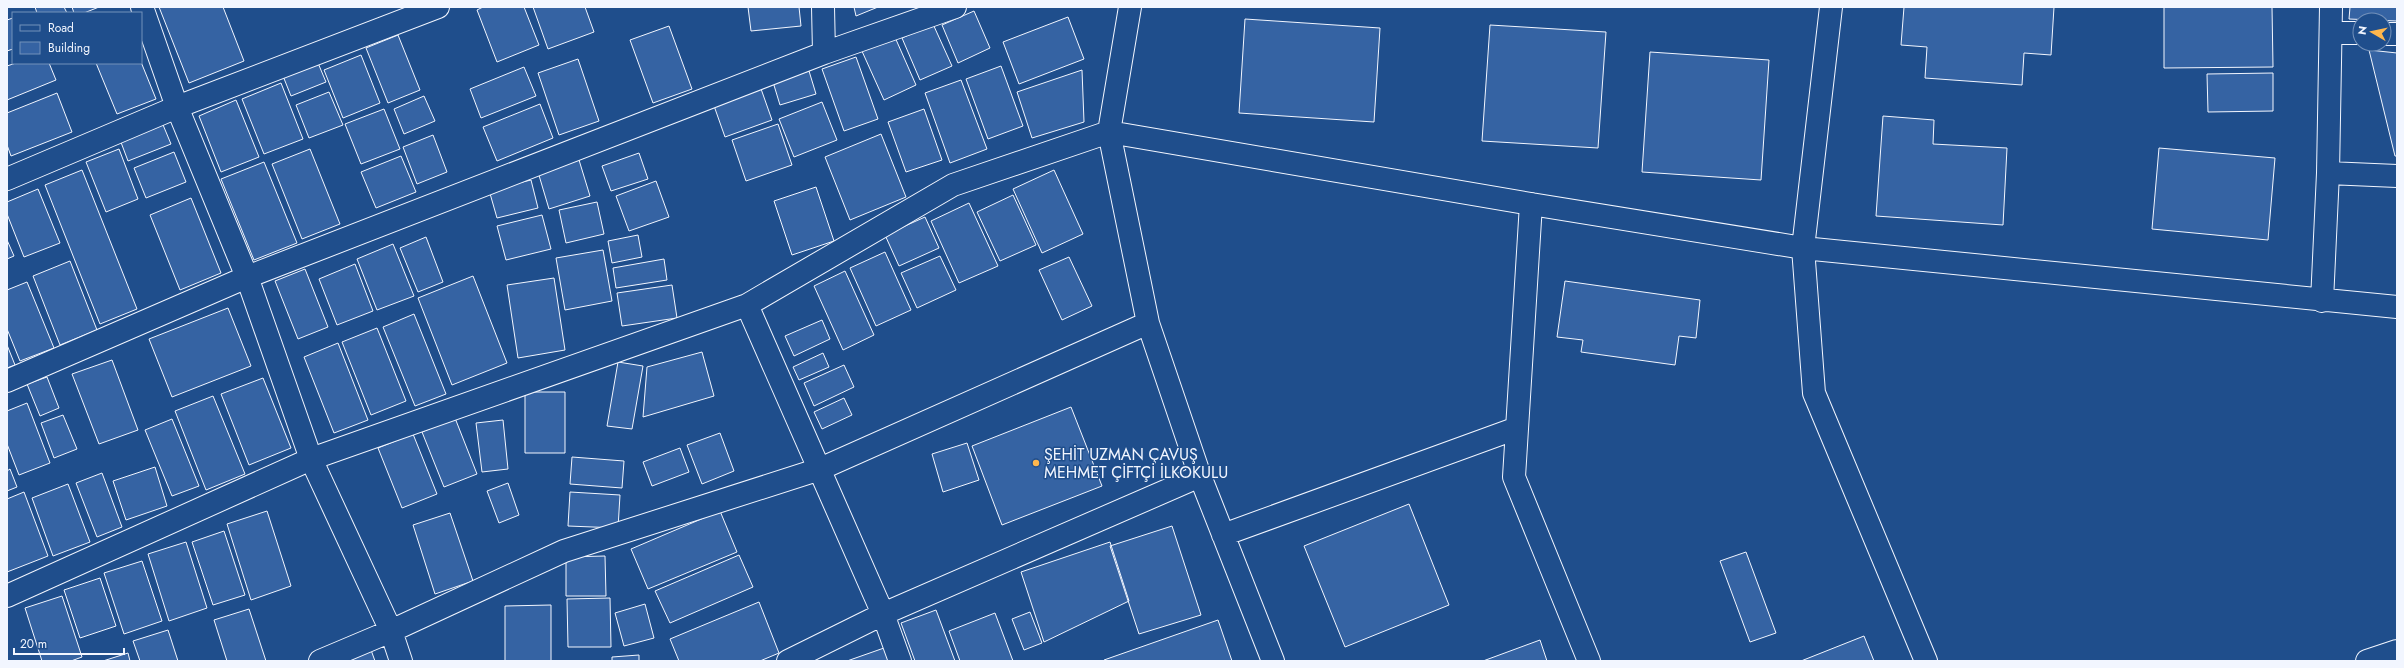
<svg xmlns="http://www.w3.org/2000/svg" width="2404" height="668" viewBox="0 0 2404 668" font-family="Jost,sans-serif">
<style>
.building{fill:#3563a3;stroke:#f2f6ff}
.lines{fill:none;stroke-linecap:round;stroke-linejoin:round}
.minor-casing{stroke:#f2f6ff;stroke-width:24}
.minor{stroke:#1f4e8c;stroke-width:22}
.poi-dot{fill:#ffb74d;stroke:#1f4e8c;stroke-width:1.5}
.labels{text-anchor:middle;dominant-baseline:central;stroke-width:3;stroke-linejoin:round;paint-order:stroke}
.poi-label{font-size:16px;fill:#f2f6ff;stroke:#1f4e8c;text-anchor:start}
</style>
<rect width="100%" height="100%" fill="#1f4e8c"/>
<path class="building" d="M35,7h29l3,6h-30z
M72,7h27l-15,6h-10z
M159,7h64l21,54 -55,22z
M483,7h41l15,38 -42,17 -20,-52z
M533,7h52l9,25 -46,17z
M748,7h51l2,19 -50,5z
M854,7h24l-22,9z
M1904,7h150l-3,48 -27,-2 -2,32 -97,-7 2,-31 -26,-2z
M2164,7h108l1,60 -109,1z
M2350,7h47v14l-48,-2z
M974,11l16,37 -32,15 -16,-38z
M1068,17l16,42 -65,25 -16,-42z
M13,18v31l-6,2v-31z
M1245,19l135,9 -6,94 -135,-9z
M933,24l19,42 -32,14 -18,-42z
M1490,25l116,7 -8,116 -116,-7z
M669,26l23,63 -39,14 -23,-63z
M398,35l22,55 -32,13 -22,-55z
M894,35l22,50 -32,15 -23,-51z
M2369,50l28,3v103h-2z
M1650,52l119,8 -8,120 -119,-8z
M361,55l19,48 -37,15 -19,-48z
M856,57l22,62 -34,12 -22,-62z
M578,59l21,62 -40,14 -21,-62z
M141,62l15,37 -39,15 -21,-51z
M16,63h33l7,17 -49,20v-34z
M318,63l8,19 -35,14 -8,-20z
M1001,66l22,60 -35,13 -22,-60z
M524,67l12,29 -55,22 -11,-29z
M1082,70l2,52 -52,16 -15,-46z
M809,71l7,23 -36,11 -7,-23z
M2273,73v38l-65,1 -1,-38z
M961,80l26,69 -37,14 -25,-70z
M281,83l22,56 -39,15 -22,-55z
M760,86l12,34 -47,17 -12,-34z
M329,92l14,33 -34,13 -13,-33z
M57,93l15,39 -61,24 -4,-11v-32z
M424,96l11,25 -31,13 -10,-25z
M236,100l23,57 -38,15 -22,-56z
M822,102l15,38 -43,17 -15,-38z
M540,104l13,34 -56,23 -14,-34z
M384,109l16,40 -39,15 -16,-40z
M924,109l18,51 -36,12 -18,-50z
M1883,116l51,4 -1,24 74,4 -4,77 -127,-9z
M161,120l10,24 -43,17 -9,-24z
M778,124l14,41 -46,16 -14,-41z
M881,134l25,63 -56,23 -25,-63z
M433,135l14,37 -30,12 -14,-37z
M2159,148l116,10 -7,82 -116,-11z
M119,149l19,50 -32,13 -20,-50z
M310,149l30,75 -38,15 -30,-75z
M174,152l12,30 -40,16 -12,-30z
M639,153l9,26 -37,12 -9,-25z
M401,156l15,36 -40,16 -15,-36z
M579,160l11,36 -41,13 -11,-37z
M264,162l33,81 -43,17 -33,-81z
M82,170l55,139 -37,15 -55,-139z
M1054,170l29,64 -41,19 -29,-64z
M531,180l7,28 -41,10 -8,-28z
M656,181l13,36 -40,14 -13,-35z
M816,187l18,54 -42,14 -18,-54z
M38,189l22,54 -36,14 -17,-43v-12z
M1013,195l23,50 -36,16 -23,-49z
M191,198l30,75 -41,17 -30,-75z
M597,202l7,32 -38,9 -7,-33z
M969,203l29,63 -39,17 -28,-62z
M542,215l9,34 -45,11 -9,-34z
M925,217l14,31 -40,18 -14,-31z
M638,235l4,22 -30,6 -4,-22z
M426,237l17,45 -25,10 -18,-44z
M7,240l7,16 -7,3z
M393,244l21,52 -37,14 -20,-51z
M603,250l9,51 -47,9 -9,-52z
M885,252l26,58 -35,16 -26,-58z
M940,256l16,34 -39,18 -16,-35z
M1069,257l23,49 -30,14 -23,-50z
M664,259l3,21 -51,8 -3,-20z
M70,261l27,69 -37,15 -27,-69z
M355,264l18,47 -36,14 -18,-46z
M305,269l23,58 -30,12 -23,-58z
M845,271l29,64 -31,15 -29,-64z
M473,276l34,87 -55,22 -34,-87z
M554,278l11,72 -47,8 -11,-73z
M1565,281l135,19 -4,38 -17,-2 -4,29 -94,-13 2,-12 -26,-3z
M27,282l27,66 -34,13 -13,-32v-39z
M672,285l5,33 -55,8 -5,-33z
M228,308l23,58 -79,31 -23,-58z
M414,314l32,80 -31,12 -32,-79z
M822,320l8,19 -36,17 -9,-20z
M377,328l29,73 -35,14 -29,-73z
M338,343l30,77 -34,13 -30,-76z
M7,345l8,20 -8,3z
M702,352l12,44 -71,21 4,-50z
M823,353l6,14 -30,13 -6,-13z
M112,360l26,70 -39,14 -27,-70z
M618,362l25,4 -11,63 -25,-3z
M844,365l10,22 -40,19 -10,-23z
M47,377l12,31 -19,8 -13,-32z
M263,378l28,70 -42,17 -28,-71z
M525,392h40v61h-40z
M213,396l32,78 -39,16 -31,-79z
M844,398l8,17 -30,14 -8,-17z
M27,403l23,60 -31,12 -12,-31v-33z
M1071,407l31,79 -100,39 -30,-79z
M63,415l14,34 -23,9 -13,-35z
M455,418l22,56 -33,13 -22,-55z
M172,419l27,67 -27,10 -27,-66z
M503,420l5,49 -26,3 -6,-49z
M720,433l14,38 -32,13 -15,-39z
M413,434l24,60 -35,14 -24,-60z
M967,443l12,37 -36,12 -11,-38z
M680,448l9,24 -37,14 -9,-24z
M572,457l52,4 -2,27 -52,-4z
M155,467l12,39 -41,14 -13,-39z
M10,469l7,18 -10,4v-20z
M102,473l20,54 -25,10 -21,-54z
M508,483l11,32 -20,8 -12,-32z
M68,484l22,58 -37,14 -21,-58z
M24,492l24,64 -41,16v-73z
M570,492l50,3 -2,33 -50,-2z
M1409,504l40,101 -104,42 -41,-101z
M267,511l24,75 -40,14 -24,-76z
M720,511l17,41 -89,37 -17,-40z
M450,513l23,68 -38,13 -22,-69z
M1172,526l29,89 -62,19 -29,-88z
M224,531l21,64 -32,10 -21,-63z
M186,542l21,66 -38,13 -21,-67z
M1110,542l19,59 -85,41 -23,-70z
M1746,552l30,81 -26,9 -30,-81z
M739,555l14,32 -83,36 -15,-32z
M605,556l1,40h-40v-39z
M142,561l20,60 -38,13 -20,-61z
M100,578l16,48 -36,12 -16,-48z
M62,596l20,61 -11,4h-29l-17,-53z
M610,598l1,49h-43l-1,-48z
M759,602l20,51 -19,8h-81l-9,-22z
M645,604l9,34 -30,8 -9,-33z
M551,605v56h-46v-55z
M249,609l17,52h-39l-13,-41z
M936,610l19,51h-40l-14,-38z
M1030,612l12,31 -18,7 -12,-31z
M995,613l18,48h-53l-11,-30z
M1218,620l14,41h-128v-1z
M168,630l10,31h-38l-7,-20z
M1864,636l10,25h-73z
M1540,640l7,21h-64z
M884,648l5,13h-42z
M371,650l4,11h-33z
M128,653l2,8h-27z
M639,655v6h-27v-4z"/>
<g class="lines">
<defs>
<path id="minor" d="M142,7l35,100 70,170 64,182 80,172 10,30
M823,7l1,46
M1130,7l-21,125 39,191 52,153 73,185
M1831,7l-28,241 11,145 112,268
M2331,33h29
M2384,34h13
M2328,173l69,3
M7,179l170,-72 261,-100
M1531,204l-17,273 75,184
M2322,301l6,-128 3,-166
M747,305l136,309 17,47
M7,381l240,-104 577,-224 131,-46
M1223,535l294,-107
M7,596l304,-137 436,-154 206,-120 156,-53 422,72 272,44 594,59
M320,661l71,-30 173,-80 256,-82 328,-146
M788,661l95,-47 317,-138
M2367,661l30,-10"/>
</defs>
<use href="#minor" class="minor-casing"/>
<use href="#minor" class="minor"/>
</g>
<circle class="poi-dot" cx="1036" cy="463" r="4"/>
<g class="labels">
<g class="poi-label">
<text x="1044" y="454">ŞEHİT UZMAN ÇAVUŞ<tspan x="1044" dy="18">MEHMET ÇİFTÇİ İLKOKULU</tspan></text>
</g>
</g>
<rect width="2404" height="668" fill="none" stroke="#f2f6ff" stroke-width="16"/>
<rect x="12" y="12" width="130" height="52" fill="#1f4e8c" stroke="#7391ba"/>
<rect x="20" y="25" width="20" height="6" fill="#1f4e8c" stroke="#7391ba"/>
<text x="48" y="32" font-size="12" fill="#f2f6ff">Road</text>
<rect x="20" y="42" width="20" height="12" fill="#3563a3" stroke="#7391ba"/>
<text x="48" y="52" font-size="12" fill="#f2f6ff">Building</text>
<g transform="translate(2372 32) rotate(279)"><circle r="19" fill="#1f4e8c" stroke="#7391ba"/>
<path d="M0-3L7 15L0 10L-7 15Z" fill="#ffb74d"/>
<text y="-6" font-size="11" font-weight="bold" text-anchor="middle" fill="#f2f6ff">N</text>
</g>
<path d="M14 648v6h110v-6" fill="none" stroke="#f2f6ff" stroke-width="2"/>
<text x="20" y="648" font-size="12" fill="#f2f6ff" stroke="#1f4e8c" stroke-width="3" paint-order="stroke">20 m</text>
</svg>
